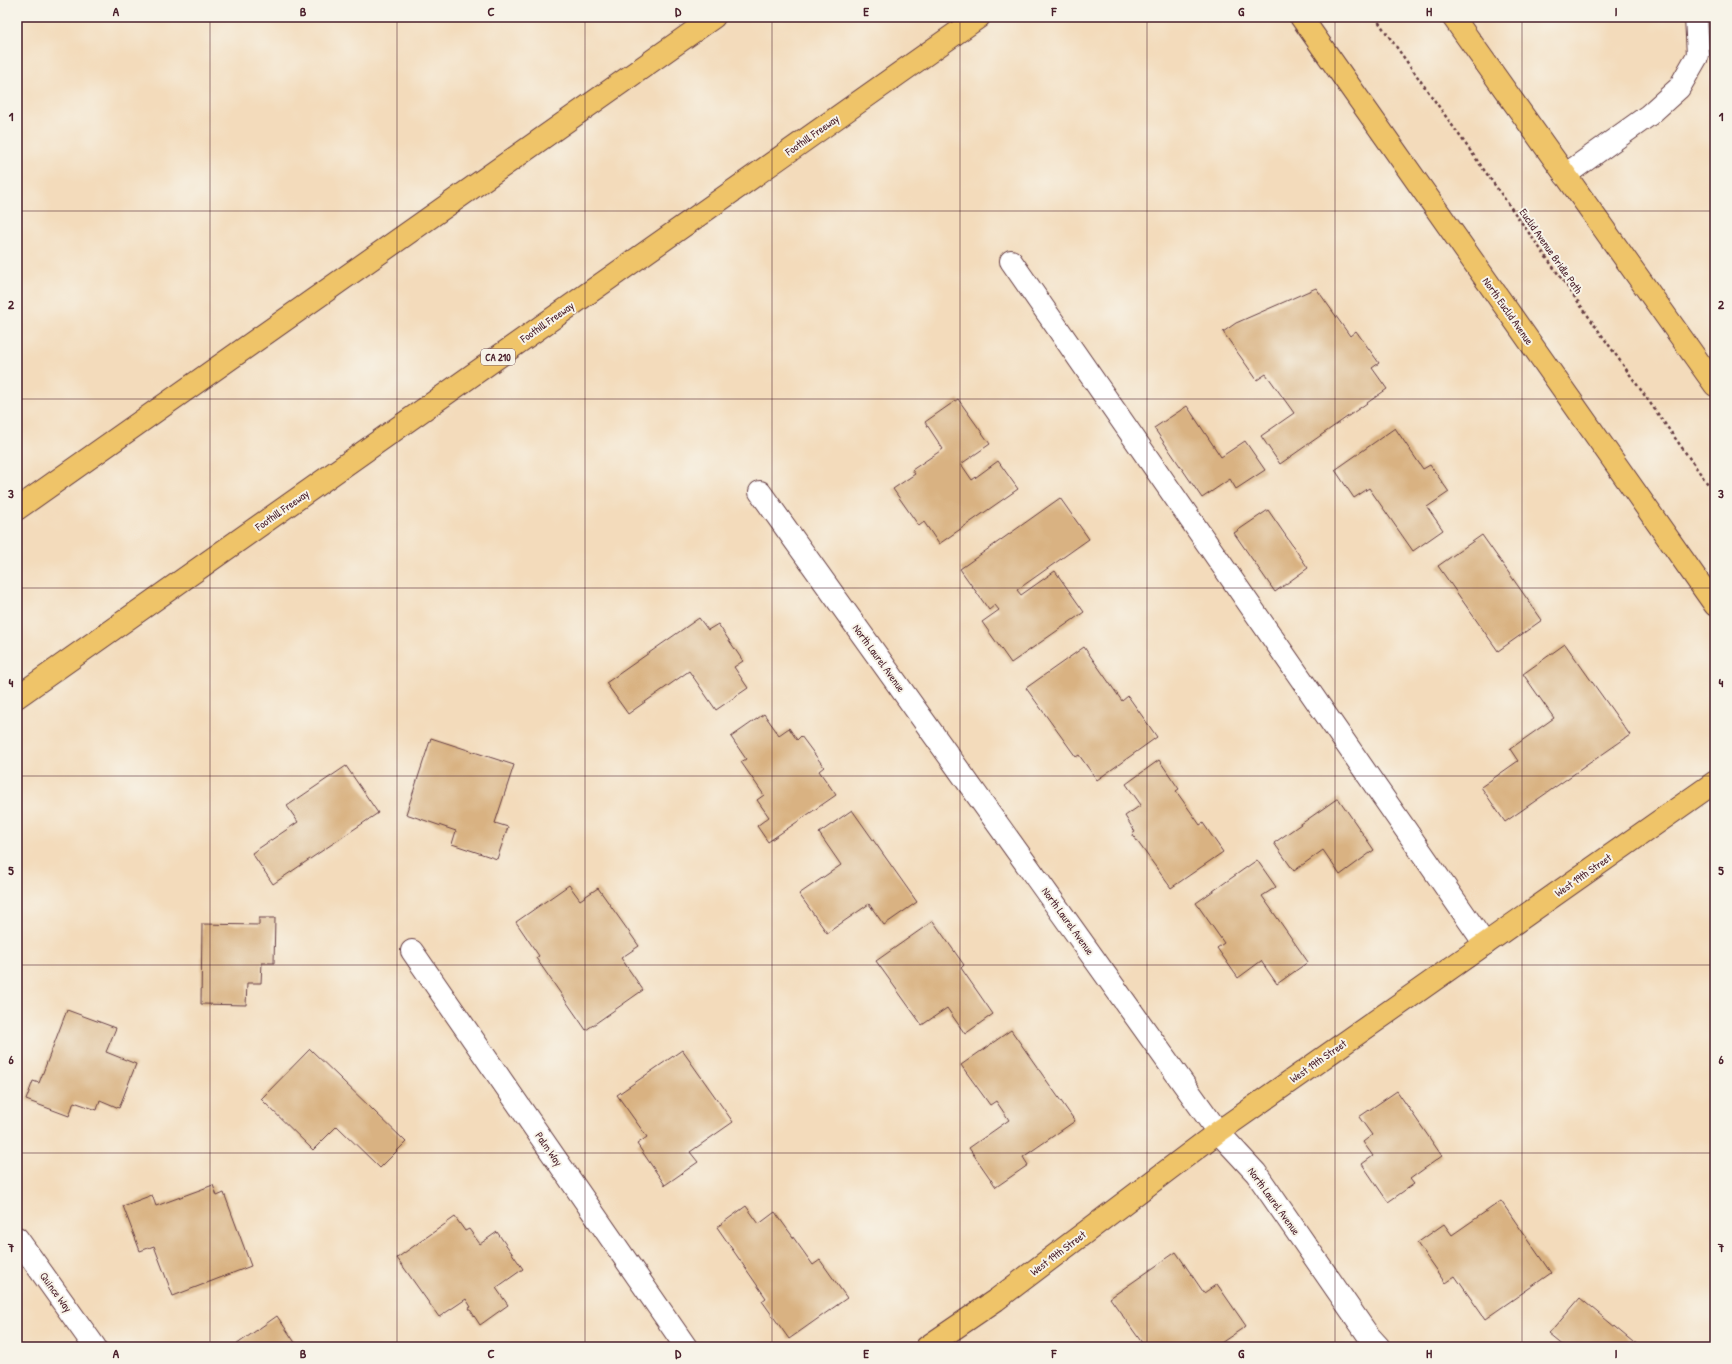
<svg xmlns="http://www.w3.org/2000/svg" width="1732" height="1364" viewBox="0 0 1732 1364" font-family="'Patrick Hand',sans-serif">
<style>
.building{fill:#d9b282}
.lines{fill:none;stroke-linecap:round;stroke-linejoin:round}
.minor-casing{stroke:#633b41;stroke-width:24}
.major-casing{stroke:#633b41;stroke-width:24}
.highway-casing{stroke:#633b41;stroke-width:24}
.path{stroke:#633b41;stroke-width:2.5;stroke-dasharray:3 3;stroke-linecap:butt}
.minor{stroke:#fff;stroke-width:22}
.major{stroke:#efc469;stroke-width:22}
.highway{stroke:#efc469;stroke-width:22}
.grid{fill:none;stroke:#4a1f2b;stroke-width:1;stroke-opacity:0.55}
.labels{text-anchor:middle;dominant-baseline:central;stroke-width:4;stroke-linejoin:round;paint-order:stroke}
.shield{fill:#f7f3e8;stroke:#7e5f64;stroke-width:1}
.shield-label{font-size:10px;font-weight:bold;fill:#4a1f2b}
.street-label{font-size:11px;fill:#4a1f2b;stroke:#f7f3e8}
.neatline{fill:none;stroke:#4a1f2b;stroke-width:1.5}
.grid-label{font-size:13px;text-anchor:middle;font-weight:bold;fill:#4a1f2b}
</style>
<rect width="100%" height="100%" fill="#f7f3e8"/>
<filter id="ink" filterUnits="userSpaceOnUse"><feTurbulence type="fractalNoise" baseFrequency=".025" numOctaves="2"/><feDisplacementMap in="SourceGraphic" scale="8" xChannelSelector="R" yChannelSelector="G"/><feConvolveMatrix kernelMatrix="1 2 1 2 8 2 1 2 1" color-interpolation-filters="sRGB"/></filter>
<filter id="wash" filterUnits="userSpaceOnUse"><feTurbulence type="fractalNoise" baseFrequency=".012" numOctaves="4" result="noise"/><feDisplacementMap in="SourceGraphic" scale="16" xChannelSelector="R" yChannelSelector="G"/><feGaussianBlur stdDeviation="0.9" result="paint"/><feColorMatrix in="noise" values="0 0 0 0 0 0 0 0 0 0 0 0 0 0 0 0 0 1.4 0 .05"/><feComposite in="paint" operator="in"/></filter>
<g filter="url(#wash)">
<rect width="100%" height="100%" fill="#f3dbbb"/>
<g id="blocks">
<path class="building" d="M1316,288l34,48 6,-5 23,32 -7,5 15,21 -107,75 -19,-28 33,-23 -28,-39 -9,6 -34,-48 13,-9z
M958,399l32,45 -29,20 11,16 26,-19 20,28 -79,55 -15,-22 -5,4 -26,-37 22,-15 -3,-4 31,-21 -18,-27z
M1187,406l34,51 24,-16 20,29 -29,19 -6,-10 -28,19 -48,-70z
M1395,428l28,41 7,-4 19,27 -22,15 16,23 -30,21 -44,-63 -15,10 -19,-28z
M1060,498l29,41 -72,51 4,5 34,-24 29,41 -73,51 -29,-41 17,-12 -4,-5 -6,5 -29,-41z
M1268,510l40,58 -33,24 -41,-59z
M1482,535l60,85 -44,31 -60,-85z
M699,618l9,12 10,-6 25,37 -9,6 14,21 -32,22 -27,-39 -61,43 -22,-31z
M1565,644l65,91 -125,87 -24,-35 37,-26 -8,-12 44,-31 -31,-44z
M1084,647l38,54 6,-5 29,41 -60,43 -18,-25 -3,2 -50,-69z
M764,714l15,21 10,-7 8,12 4,-4 23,31 -5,4 17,24 -68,47 -11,-16 12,-9 -12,-17 7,-5 -23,-33 5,-3 -15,-22z
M431,738l83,27 -19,58 13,4 -11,32 -45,-15 4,-13 -50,-17z
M1159,760l20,29 -3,2 24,34 3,-2 20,29 -52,36 -39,-54 3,-2 -10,-16 16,-11 -15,-21z
M346,766l32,47 -105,71 -21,-31 46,-31 -11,-16z
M1338,798l36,52 -34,25 -17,-25 -29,21 -20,-28z
M852,810l65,92 -33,23 -15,-21 -42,29 -28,-39 42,-29 -22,-32z
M1257,860l19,27 -14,9 46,66 -31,22 -16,-23 -23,17 -21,-30 7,-5 -28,-40z
M569,885l11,15 18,-12 41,58 -18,12 22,32 -57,40 -50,-72 3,-2 -23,-34z
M259,918h16l-1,45h-12l-1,20h-14l-1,22 -45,-1 1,-80 57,1z
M933,921l31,44 -3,3 32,46 -28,20 -18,-26 -25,17 -46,-64z
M67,1010l49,18 -10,24 30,12 -17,44 -19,-8 -3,10 -23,-8 -5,14 -43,-16 7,-19 6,2z
M1011,1030l64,91 -52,36 5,8 -32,22 -27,-39 40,-28 -13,-19 -6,4 -29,-40z
M310,1049l96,93 -26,26 -43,-42 -24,24 -52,-51z
M682,1050l51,72 -43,30 8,10 -33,23 -28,-41 10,-7 -30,-42z
M1397,1091l45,65 -32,23 4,5 -26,18 -26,-38 11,-8 -10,-14 9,-7 -13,-18z
M213,1185l4,11 7,-3 27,73 -78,30 -19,-50 -14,5 -17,-45 29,-11 4,11z
M1501,1201l50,72 -66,46 -30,-43 -10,7 -28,-40 27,-19 8,11z
M746,1206l13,18 16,-12 38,53 7,-5 27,38 -58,41 -27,-38 4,-3 -49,-71z
M455,1217l10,14 4,-2 11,15 17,-12 26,37 -27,19 12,17 -28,20 -11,-17 2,-1 -5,-8 -27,18 -42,-59z
M1176,1252l28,41 13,-9 29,42 -31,21h-70l-35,-49z
M1580,1298l59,49h-74l-16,-13z
M277,1316l21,31h-65z"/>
</g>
</g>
<g filter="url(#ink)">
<use href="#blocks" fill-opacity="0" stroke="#633b41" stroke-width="1"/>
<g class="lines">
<defs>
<path id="minor" d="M1565,175l84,-60 30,-27 19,-33 -2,-38
M1011,261l474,683
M760,492l458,640 38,41 112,162 11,12
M412,951l274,396
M17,1238l78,109"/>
<path id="major" d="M1301,17l414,588
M1453,17l262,368
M927,1347l69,-47 222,-168 497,-350"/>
<path id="highway" d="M17,509l697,-492
M17,697l962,-680"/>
</defs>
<use href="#minor" class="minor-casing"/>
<use href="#major" class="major-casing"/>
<use href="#highway" class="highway-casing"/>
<path class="path" d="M1375,17l340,477"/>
<use href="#minor" class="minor"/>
<use href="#major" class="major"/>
<use href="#highway" class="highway"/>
</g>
</g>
<path class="grid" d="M210,17v1330M397,17v1330M585,17v1330M772,17v1330M960,17v1330M1147,17v1330M1335,17v1330M1522,17v1330M17,211h1698M17,399h1698M17,588h1698M17,776h1698M17,965h1698M17,1153h1698"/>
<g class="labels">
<rect class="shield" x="481" y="349" width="34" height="16" rx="3"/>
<g class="shield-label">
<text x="498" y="357">CA 210</text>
</g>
<g class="street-label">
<text transform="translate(812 135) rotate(-35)">Foothill Freeway</text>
<text transform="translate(1551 251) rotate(55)">Euclid Avenue Bridle Path</text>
<text transform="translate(1508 311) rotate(55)">North Euclid Avenue</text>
<text transform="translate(547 322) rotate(-35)">Foothill Freeway</text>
<text transform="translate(282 510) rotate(-35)">Foothill Freeway</text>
<text transform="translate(879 658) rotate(54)">North Laurel Avenue</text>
<text transform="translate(1583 875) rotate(-35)">West 19th Street</text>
<text transform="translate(1068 921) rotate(54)">North Laurel Avenue</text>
<text transform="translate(1318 1061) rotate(-35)">West 19th Street</text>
<text transform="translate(549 1149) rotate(55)">Palm Way</text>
<text transform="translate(1274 1201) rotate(54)">North Laurel Avenue</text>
<text transform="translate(1058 1253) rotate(-37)">West 19th Street</text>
<text transform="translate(56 1292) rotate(54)">Quince Way</text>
</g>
</g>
<rect width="1732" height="1364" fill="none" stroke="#f7f3e8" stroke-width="44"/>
<rect x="22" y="22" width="1688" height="1320" class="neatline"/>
<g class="grid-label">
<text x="116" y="16">A</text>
<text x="303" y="16">B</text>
<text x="491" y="16">C</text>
<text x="678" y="16">D</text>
<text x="866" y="16">E</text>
<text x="1054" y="16">F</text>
<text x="1241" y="16">G</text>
<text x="1429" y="16">H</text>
<text x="1616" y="16">I</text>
<text x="11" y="121">1</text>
<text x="1721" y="121">1</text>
<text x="11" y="309">2</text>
<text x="1721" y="309">2</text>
<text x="11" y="498">3</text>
<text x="1721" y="498">3</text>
<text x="11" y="687">4</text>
<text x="1721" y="687">4</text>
<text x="11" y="875">5</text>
<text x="1721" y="875">5</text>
<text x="11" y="1064">6</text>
<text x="1721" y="1064">6</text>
<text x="11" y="1252">7</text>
<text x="1721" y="1252">7</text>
<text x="116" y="1358">A</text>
<text x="303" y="1358">B</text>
<text x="491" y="1358">C</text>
<text x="678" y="1358">D</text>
<text x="866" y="1358">E</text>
<text x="1054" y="1358">F</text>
<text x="1241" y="1358">G</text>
<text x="1429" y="1358">H</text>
<text x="1616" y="1358">I</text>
</g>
</svg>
